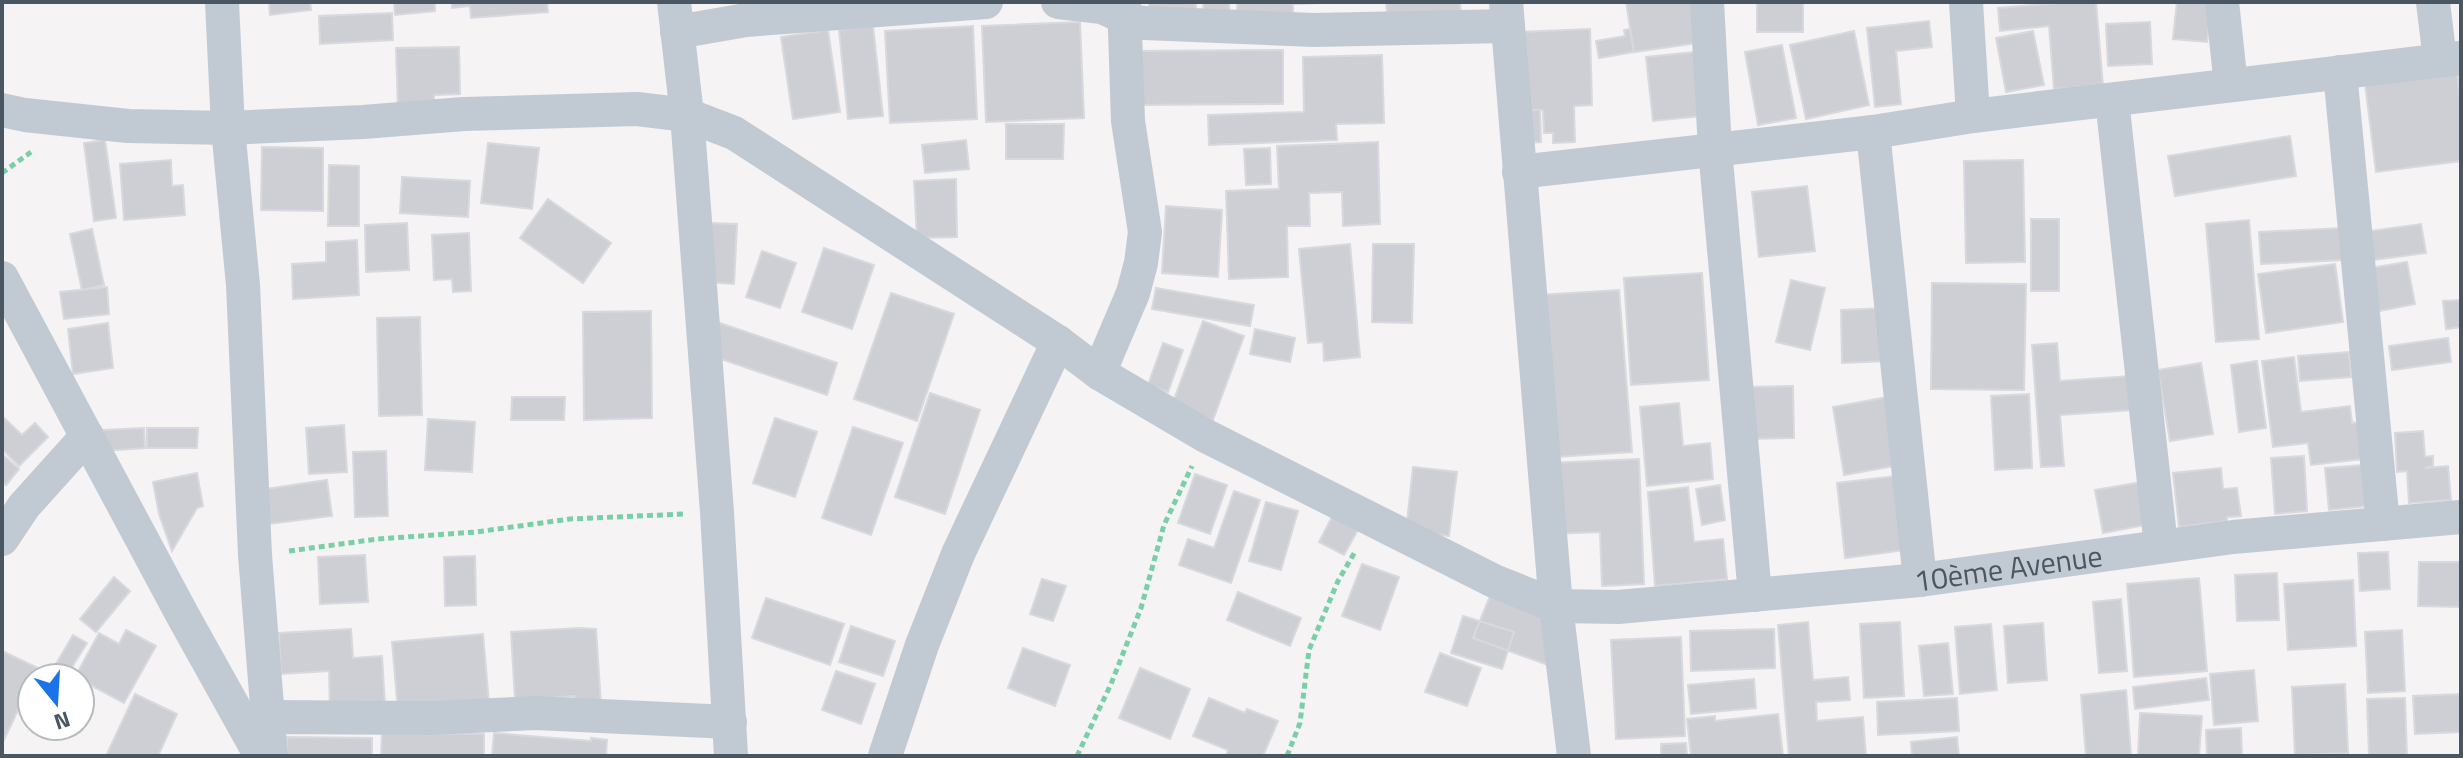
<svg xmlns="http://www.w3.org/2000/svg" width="2463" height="758" viewBox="0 0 2463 758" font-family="'Titillium Web',sans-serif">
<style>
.building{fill:#cdcfd5;stroke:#d7d9de;stroke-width:2}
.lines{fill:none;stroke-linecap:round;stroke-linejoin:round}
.path{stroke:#7ad0a6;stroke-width:5;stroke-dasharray:6 4;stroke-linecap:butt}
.minor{stroke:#c1cad2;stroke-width:34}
.labels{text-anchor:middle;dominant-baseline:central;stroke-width:6;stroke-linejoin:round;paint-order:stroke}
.street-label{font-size:30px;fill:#4a5661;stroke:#fff}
</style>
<rect width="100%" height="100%" fill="#f5f3f3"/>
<path class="building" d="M269,2h41l1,8 -41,5z
M394,2h41v9l-40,4z
M452,2h95l1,10 -77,6 -1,-12 -18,2z
M1149,2h47v15l-47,2z
M1203,2h26l1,15 -26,1z
M1237,2h82v1l-26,1v14l-56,2z
M1386,2h74l1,16 -73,6z
M1626,2h73l6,40 -71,10z
M1757,2h46v30h-46z
M2070,2h26l7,84 -49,3 -5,-63 -49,5 -2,-23z
M2177,2h35l-5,40 -34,-3z
M392,13l1,27 -73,4 -1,-28z
M1929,21l3,26 -36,4 5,53 -26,3 -8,-79z
M1080,22l4,96 -98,4 -4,-96z
M2150,22l2,42 -44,2 -2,-42z
M873,26l10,90 -35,3 -9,-89z
M973,26l4,93 -87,4 -5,-92z
M1590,29l2,76 -18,1 1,36 -22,1v-10h-9l-1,-23h-22l-2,-78z
M1630,29l4,23 -35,6 -3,-17 29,-5 -1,-6z
M828,30l12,82 -47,7 -12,-82z
M1854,31l15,74 -63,14 -16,-74z
M2033,31l11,54 -38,7 -10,-54z
M1782,45l14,73 -38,7 -13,-73z
M459,47l1,47 -26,1v14l-36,2 -2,-63z
M1283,50v54l-151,1v-54z
M1704,51l7,64 -58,6 -7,-64z
M1382,55l2,68 -48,1 1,16 -128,5 -1,-30 96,-3 -1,-55z
M2457,71l4,35v55l-85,11 -11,-89z
M1521,110h19l1,32 -19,1z
M1006,124h58l-1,35h-57z
M2290,136l6,40 -121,20 -7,-40z
M105,140l11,78 -22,3 -10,-78z
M966,140l3,29 -44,4 -3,-28z
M1378,142l2,82 -37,2 -1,-34 -33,1 1,33h-23l1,51 -59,2 -3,-88 53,-2 -2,-43z
M488,143l51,5 -7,61 -51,-6z
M262,147l61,1v63l-62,-1z
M1270,148l1,36 -25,1 -2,-36z
M171,160l1,26 11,-1 2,30 -61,5 -4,-56z
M2023,160l2,102 -59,1 -2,-102z
M329,165l30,1v60h-31z
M402,177l68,4 -2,36 -68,-4z
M956,179l1,58 -40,1 -3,-57z
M1807,186l8,65 -56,6 -7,-65z
M548,199l63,44 -28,40 -63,-45z
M1166,206l56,4 -4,67 -56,-4z
M2031,219h28v72h-28z
M2249,220l10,119 -43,3 -10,-118z
M407,223l2,47 -43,2 -1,-47z
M708,223l29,1 -3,60 -29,-2z
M2421,224l5,29 -52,7 -4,-29z
M2343,228l1,32 -83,4 -2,-32z
M92,229l12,56 -22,5 -12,-56z
M469,233l2,58 -18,1 -1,-13 -18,1 -2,-45z
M357,240l2,55 -66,4 -1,-35 34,-2v-20z
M1350,244l10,113 -36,4 -1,-19 -15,1 -9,-94z
M1373,244h41l-2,79 -40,-1z
M824,248l50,17 -22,64 -50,-17z
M762,251l34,12 -16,45 -34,-11z
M2407,262l8,42 -36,7 -9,-43z
M2335,264l8,58 -77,11 -8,-59z
M1702,273l7,107 -78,5 -7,-107z
M1791,280l34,8 -15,62 -34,-8z
M1932,283l94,1 -2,106 -93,-1z
M107,287l2,27 -45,5 -4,-27z
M1156,288l98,17 -4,21 -98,-17z
M1619,290l13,162 -77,5 -16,-162z
M891,293l63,21 -37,107 -63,-22z
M2461,300v27l-15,2 -3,-28z
M1887,308l1,53 -46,2 -1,-53z
M651,311l1,107 -68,2 -1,-108z
M420,317l2,98 -43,1 -2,-98z
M1203,321l41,15 -31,84 -41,-15z
M108,323l5,45 -40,6 -5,-45z
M720,323l117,40 -10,32 -118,-40z
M1255,329l40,9 -5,24 -40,-8z
M2448,338l3,24 -59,8 -3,-24z
M1163,343l20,7 -15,42 -20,-7z
M2057,343l3,38 70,-5 3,34 -73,5 4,51 -23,1 -9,-122z
M2349,352l2,25 -51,4 -2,-25z
M2294,357l7,55 49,-6 2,17 14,-2 5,37 -60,7 -3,-22 -35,4 -11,-86z
M2257,361l9,67 -27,4 -8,-67z
M2201,363l12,71 -43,7 -12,-71z
M1793,386l1,52 -43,1 -2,-52z
M930,393l50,17 -35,104 -50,-17z
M2029,394l3,74 -37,2 -4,-74z
M512,397h53l-1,23h-53z
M1888,397l12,68 -56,10 -11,-68z
M1679,403l4,43 27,-3 3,36 -66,7 -7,-79z
M3,417l19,18 13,-12 13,14 -29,29 -17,-17z
M775,418l42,14 -22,65 -42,-14z
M428,419l47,3 -3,50 -47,-2z
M344,425l3,47 -38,2 -3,-46z
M853,427l50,16 -32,92 -49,-17z
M144,428l1,20 -42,3v-21z
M147,428h51l-1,20h-50z
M2423,431l2,26 8,-1v10l-8,2 23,-2 3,34 -42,3 -2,-32 -10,1 -2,-39z
M386,451l2,65 -33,1 -2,-65z
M2,454l17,15 -13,16 -4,-3z
M2304,456l3,55 -32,3 -4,-56z
M1639,459l5,125 -42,2 -2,-54 -48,2 -3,-71z
M2364,465l4,41 -39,4 -4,-42z
M1413,467l44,5 -8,64 -43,-5z
M2221,468l2,21 14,-1 4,28 -14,1v4l-48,6 -6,-54z
M197,473l6,33 -6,2 -25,43 -13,-37 -6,-32z
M1195,474l32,11 -17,49 -32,-11z
M1905,475l8,74 -68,9 -8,-75z
M327,480l5,36 -63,8 -4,-35z
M2142,482l8,42 -47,9 -8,-43z
M1720,485l5,35 -23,5 -6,-36z
M1688,487l6,55 29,-3 4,40 -72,7 -7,-94z
M1234,491l26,9 -29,83 -52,-18 9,-26 26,9z
M1266,502l32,9 -17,59 -32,-9z
M1335,511l25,15 -16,29 -25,-13z
M2388,552l2,37 -30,2 -2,-38z
M365,555l3,47 -48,2 -2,-47z
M475,556l1,49 -31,1 -1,-49z
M2419,562h42v45l-43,-1z
M1362,564l37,13 -19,53 -38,-14z
M2277,573l2,47 -42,1 -2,-46z
M114,577l16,14 -34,41 -16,-13z
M2199,578l8,93 -73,6 -7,-93z
M1042,579l24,7 -13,35 -23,-7z
M2353,580l3,66 -68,4 -4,-66z
M1238,592l63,26 -11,28 -63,-26z
M1490,596l52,17 6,52 -75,-27z
M766,598l78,26 -14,41 -78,-27z
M2121,599l6,72 -28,2 -6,-71z
M1463,616l51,16 -12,37 -51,-16z
M1808,622l5,58 35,-3 2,23 -34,2 1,19 46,-4 3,39h-77l-11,-131z
M1900,622l4,74 -40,2 -4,-74z
M2043,623l4,57 -39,3 -4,-57z
M1991,624l6,66 -37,4 -5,-67z
M851,626l44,15 -12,35 -44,-14z
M579,628l17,1 5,76 -26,1v-10l-60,4 -4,-68z
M351,629l2,29 29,-2 3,49 -55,2 -1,-36 -48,3 -2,-41z
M1774,629l1,39 -84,3 -1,-40z
M126,630l30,16 -32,57 -49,-26 24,-44 20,11z
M2402,630l3,61 -37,2 -3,-61z
M483,634l6,69 -91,8 -6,-69z
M73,635l14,8 -18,29 -13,-8z
M1681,637l4,99 -69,3 -5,-99z
M1948,643l5,51 -29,2 -5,-50z
M1023,648l47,17 -15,41 -47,-18z
M2,651l36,17 -36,76z
M1440,653l41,15 -14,38 -42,-14z
M1140,668l50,21 -20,50 -51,-21z
M2254,670l4,51 -44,4 -4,-51z
M836,671l39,13 -14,40 -39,-14z
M2206,678l3,22 -74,9 -2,-22z
M1754,679l2,29 -65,6 -3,-29z
M2345,684l3,69 -53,2 -3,-68z
M2126,690l5,65 -45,1 -5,-61z
M135,694l42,20 -19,42h-52z
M2461,694v38l-46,2 -2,-38z
M1209,698l36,15 2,-4 31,12 -15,35h-37l2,-6 -35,-14z
M1957,698l2,33 -81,4 -1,-33z
M2405,698l2,58h-38l-2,-57z
M2140,713l62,3 -3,40h-61z
M1778,714l5,42h-92l-4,-37 28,-3v5z
M2241,728l1,28h-35l-1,-26z
M382,733l102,1v22h-103z
M494,733l97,8v-3l16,2 -1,16h-114z
M287,737l85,1v18h-85z
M1957,737l2,19h-47l-1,-14z
M1686,743l1,13h-26v-12z"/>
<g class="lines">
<path class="path" d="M2,173l29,-21
M289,551l89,-12 98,-7 94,-13 114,-5
M1077,756l34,-72 30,-76 23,-83 28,-59
M1287,756l13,-33 9,-73 29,-69 18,-31"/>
<g class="minor">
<path d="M222,2l6,126 15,157 12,270 16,201"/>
<path d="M674,2l13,113 30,397 14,244"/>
<path d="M1058,2l44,5 33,15 10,1 169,7 194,-4"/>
<path d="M1506,2l50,604 18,150"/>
<path d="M1707,2l8,147 40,446"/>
<path d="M1966,2l7,114"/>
<path d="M2222,2l9,83"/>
<path d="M2433,2l7,58"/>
<path d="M677,32l69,-12 240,-18"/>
<path d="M2340,72l43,452"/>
<path d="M2112,100l49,446"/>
<path id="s1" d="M2,110l23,5 103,11 100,2 135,-6 101,-8 173,-5 50,6 47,18 324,209 41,31 107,63 288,145 62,25 62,1 302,-27 313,-43 228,-20"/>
<path d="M1873,132l47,448"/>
<path d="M1519,172l354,-40 100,-16 488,-58"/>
<path d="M2,278l181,338 78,140"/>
<path d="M1099,373l34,-80 8,-30 4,-31 -17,-111 -4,-119"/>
<path d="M2,539l22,-33 63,-70"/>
<path d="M267,717l163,1 106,-5 194,9"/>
<path d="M885,756l37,-111 36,-91 100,-212"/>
</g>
</g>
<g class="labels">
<g class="street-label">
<text stroke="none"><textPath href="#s1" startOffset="2142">10ème Avenue</textPath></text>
</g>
</g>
<rect width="2463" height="758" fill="none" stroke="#4a5661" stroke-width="8"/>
<g transform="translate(56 702) rotate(162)"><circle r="38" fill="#ffffff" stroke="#b7bbc0" stroke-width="2"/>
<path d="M0-6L14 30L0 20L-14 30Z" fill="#1a73e8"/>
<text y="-12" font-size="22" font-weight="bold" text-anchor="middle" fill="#4a5661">N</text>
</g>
</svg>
